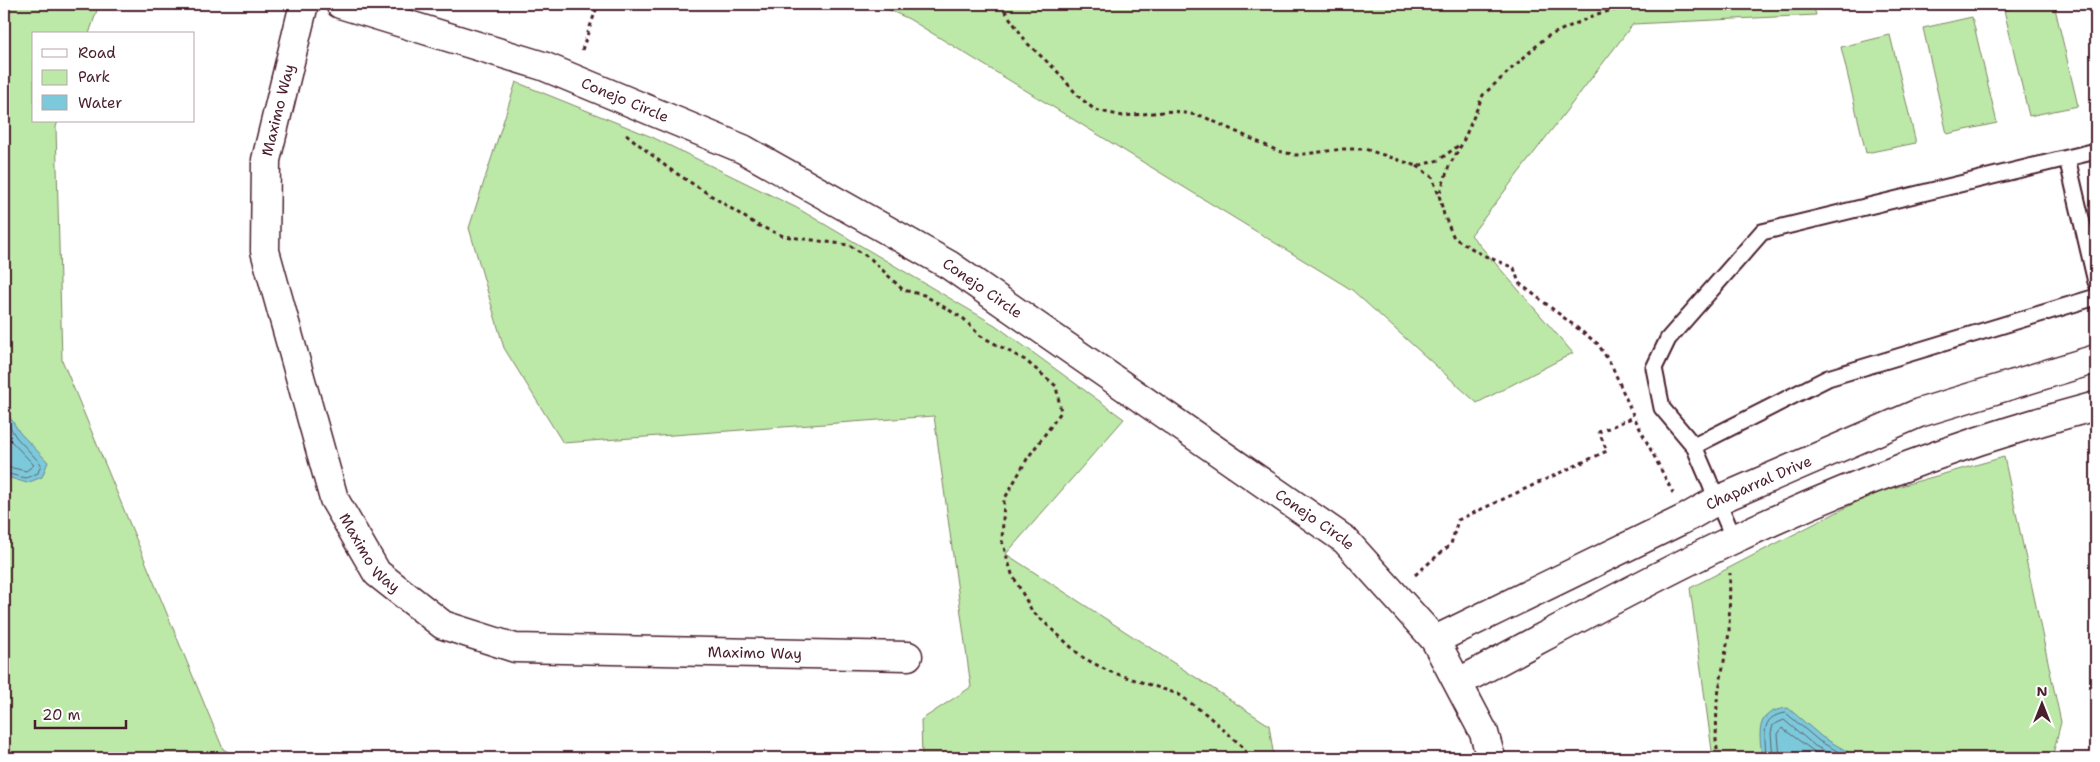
<svg xmlns="http://www.w3.org/2000/svg" width="2100" height="762" viewBox="0 0 2100 762" font-family="'Shantell Sans',sans-serif">
<style>
.green{fill:#bce9a7;stroke:#838469}
.water{fill:#7cc9db;stroke:#688595}
.lines{fill:none;stroke-linecap:round;stroke-linejoin:round}
.shore{stroke:#5e6371;stroke-width:1}
.lane-casing{stroke:#4a1f2b;stroke-width:19}
.street-casing{stroke:#4a1f2b;stroke-width:31}
.path{stroke:#4a1f2b;stroke-width:3;stroke-dasharray:4 4;stroke-linecap:butt}
.lane{stroke:#fff;stroke-width:15}
.street{stroke:#fff;stroke-width:28}
.labels{text-anchor:middle;dominant-baseline:central;stroke-width:4.5;stroke-linejoin:round;paint-order:stroke}
.street-label{font-size:15px;fill:#4a1f2b;stroke:#fff}
</style>
<rect width="100%" height="100%" fill="#fff"/>
<filter id="ink" filterUnits="userSpaceOnUse"><feTurbulence type="fractalNoise" baseFrequency=".02" numOctaves="2"/><feDisplacementMap in="SourceGraphic" scale="10" xChannelSelector="R" yChannelSelector="G"/><feConvolveMatrix kernelMatrix="1 2 1 2 8 2 1 2 1" color-interpolation-filters="sRGB"/></filter>
<g filter="url(#ink)">
<path class="green" d="M4,4h95l-10,30h-55v87h24l-2,6 6,233 161,389 16,9h-235z
M876,4h937l3,11 -183,9 -162,211 102,118 -96,50 -125,-113 -443,-271z
M2031,4h23l24,102 -49,10 -25,-106z
M1972,17l25,106 -50,11 -24,-106z
M1890,35l26,108 -50,10 -25,-106z
M516,82l136,55 145,71 198,117 129,94 -118,135 263,171 5,33h-352l-1,-38 50,-33 -37,-271 -371,27 -59,-95 -35,-120z
M2004,457l57,265 -9,36h-339l-23,-170 182,-94z"/>
<path class="water" d="M4,408l16,25 28,29 -6,15 -15,6 -23,-7z
M1788,708l34,29 37,21h-97c-3,-27 -7,-47 26,-50z"/>
<g class="lines">
<path class="shore" d="M4,417l12,20 25,27 -3,9 -12,5 -22,-5
M4,429l7,12 23,24 -8,6 -22,-5
M1766,758c0,-20 -8,-42 20,-45l33,28 31,17
M1773,758l-2,-25 2,-8 11,-5 31,26 23,12
M1780,758l-2,-24 4,-6 41,30"/>
<defs>
<path id="lane" d="M2067,158l29,124
M1694,446l134,-68 268,-81
M1734,539l-40,-93 -32,-38 -8,-40 14,-29 94,-107 334,-81"/>
<g id="street">
<path id="s1" d="M304,4l-38,156 -1,91 69,248 43,74 66,52 72,23 393,8"/>
<path id="s2" d="M340,4l203,62 200,83 206,116 396,275 90,100 49,93 7,25"/>
<path id="s3" d="M1435,640l253,-123 28,-16 203,-88 177,-54"/>
<path d="M1459,682c91,-48 182,-99 275,-143 116,-55 238,-100 362,-133"/>
</g>
</defs>
<use href="#lane" class="lane-casing"/>
<use href="#street" class="street-casing"/>
<path class="path" d="M1000,4l28,40 28,26 23,27 16,13 28,6 50,-5 29,5 76,35 18,4 47,-6h22l52,17 22,-6 20,-15
M1640,4l-43,10 -51,23 -63,58 -21,49 -13,22 -10,29 5,20 10,23 29,17 31,13 5,15 79,61 14,22 22,51 39,76
M582,50l16,-46
M626,134l42,34 89,57 26,11 66,9 22,14 32,31 21,5 40,24 15,16 46,25 31,26 5,26 -34,47 -23,41 -2,41 10,33 20,37 50,46 26,14 70,23 28,20 38,34 4,10
M1417,166l15,11 7,18
M1415,575l36,-31 7,-24 149,-69 -8,-19 35,-15
M1718,758l-2,-18 1,-39 12,-68 1,-60"/>
<use href="#lane" class="lane"/>
<use href="#street" class="street"/>
</g>
</g>
<g class="labels">
<g class="street-label">
<text stroke="none"><textPath href="#s2" startOffset="301">Conejo Circle</textPath></text>
<text transform="translate(278 110) rotate(-76)">Maximo Way</text>
<text stroke="none"><textPath href="#s2" startOffset="706">Conejo Circle</textPath></text>
<text stroke="none"><textPath href="#s3" startOffset="360">Chaparral Drive</textPath></text>
<text stroke="none"><textPath href="#s2" startOffset="1111">Conejo Circle</textPath></text>
<text stroke="none"><textPath href="#s1" startOffset="574">Maximo Way</textPath></text>
<text stroke="none"><textPath href="#s1" startOffset="994">Maximo Way</textPath></text>
</g>
</g>
<rect width="2100" height="762" fill="none" stroke="#fff" stroke-width="20"/>
<rect x="10" y="10" width="2080" height="742" fill="none" stroke="#4a1f2b" stroke-width="2" filter="url(#ink)"/>
<rect x="32" y="32" width="162" height="90" fill="#ffffff" stroke="#b7a5aa"/>
<rect x="42" y="49" width="25" height="8" fill="#ffffff" stroke="#b7a5aa"/>
<text x="78" y="58" font-size="15" fill="#4a1f2b">Road</text>
<rect x="42" y="70" width="25" height="15" fill="#bce9a7" stroke="#b7a5aa"/>
<text x="78" y="82" font-size="15" fill="#4a1f2b">Park</text>
<rect x="42" y="95" width="25" height="15" fill="#7cc9db" stroke="#b7a5aa"/>
<text x="78" y="108" font-size="15" fill="#4a1f2b">Water</text>
<g transform="translate(2042 704)" stroke="#ffffff" stroke-width="4" paint-order="stroke">
<path d="M0-4L9 19L0 12L-9 19Z" fill="#4a1f2b"/>
<text y="-8" font-size="14" font-weight="bold" text-anchor="middle" fill="#4a1f2b">N</text>
</g>
<path d="M35 720v8h91v-8" fill="none" stroke="#4a1f2b" stroke-width="2.5"/>
<text x="42" y="720" font-size="15" fill="#4a1f2b" stroke="#ffffff" stroke-width="4" paint-order="stroke">20 m</text>
</svg>
